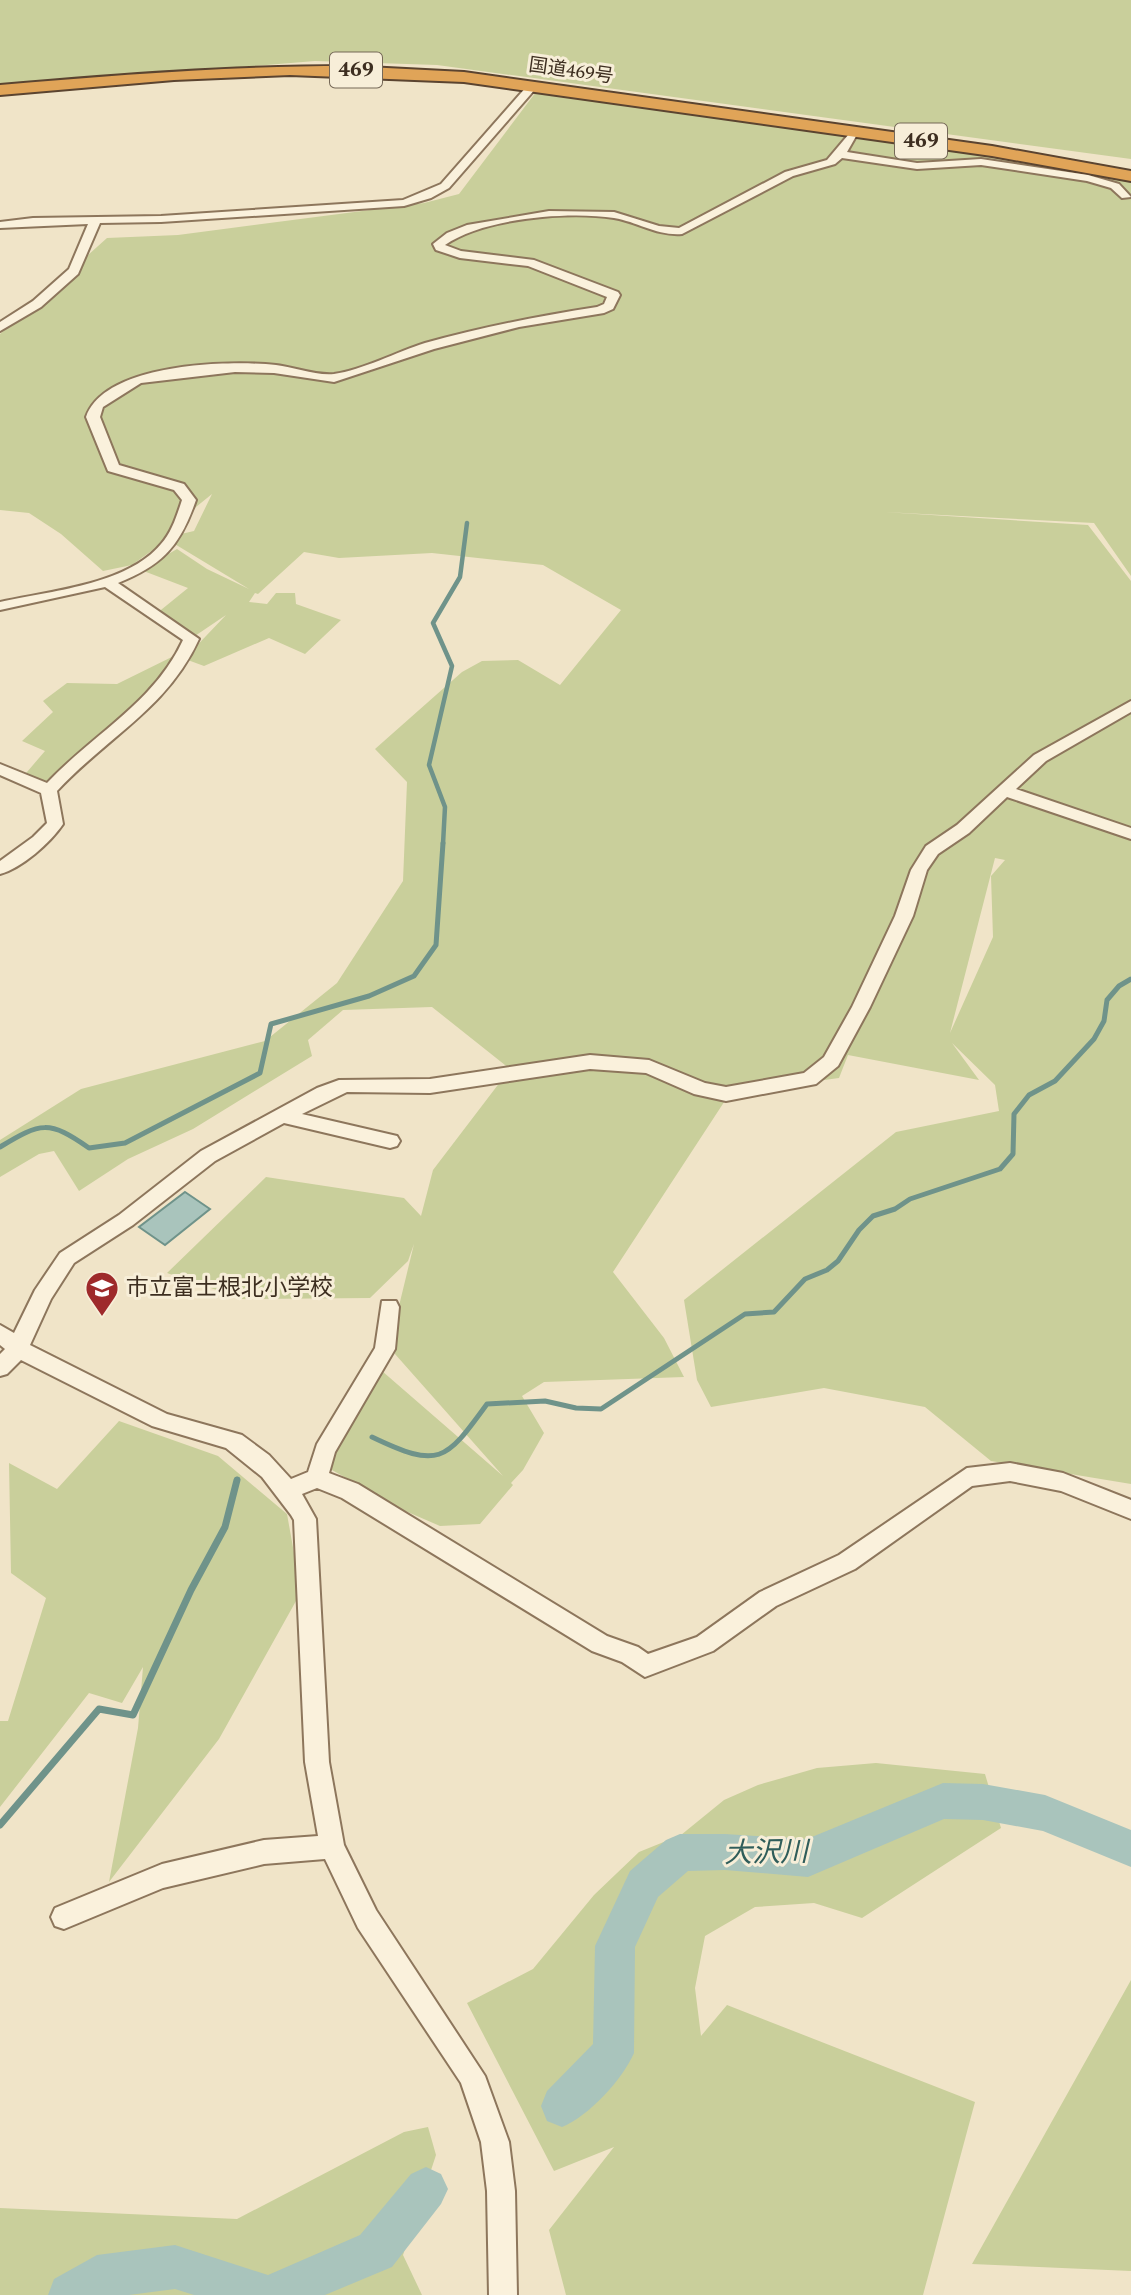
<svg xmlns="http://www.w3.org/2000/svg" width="1131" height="2295" viewBox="0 0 1131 2295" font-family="Spectral,'Noto Sans JP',serif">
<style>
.green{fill:#c9cf9b;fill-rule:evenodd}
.water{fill:#a9c4bc;stroke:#6f938a;stroke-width:2}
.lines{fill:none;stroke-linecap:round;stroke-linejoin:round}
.stream-far2{stroke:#6f938a;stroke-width:4.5}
.stream-far1{stroke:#6f938a;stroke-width:5}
.stream{stroke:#6f938a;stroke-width:7}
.river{fill:#a9c4bc;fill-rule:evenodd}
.minor-casing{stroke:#8d765c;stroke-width:4}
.highway-casing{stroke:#5b4430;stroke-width:4}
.minor{fill:#faf1dc;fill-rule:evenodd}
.highway{fill:#e0a458;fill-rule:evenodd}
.labels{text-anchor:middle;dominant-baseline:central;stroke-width:6;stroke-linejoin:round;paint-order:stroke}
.far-street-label{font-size:19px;fill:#3d2e20;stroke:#f7eed8}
.shield{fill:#f7eed8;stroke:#756857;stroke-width:2}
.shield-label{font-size:21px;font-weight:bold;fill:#3d2e20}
.poi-label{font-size:23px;fill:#3d2e20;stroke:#f7eed8;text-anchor:start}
.near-water-label{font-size:28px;font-style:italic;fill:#2f5d5a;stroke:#f7eed8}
</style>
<rect width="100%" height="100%" fill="#f0e4c8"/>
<path class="green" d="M0,0h1131v159l-694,-94 -122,-4 -315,26z
M536,92c200,20 397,53 595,87v397l-37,-53 -210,-11 204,13 43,56v903l-140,-23 -66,-54 -101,-19 -113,19 -14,-27 -13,-80 212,-168 103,-21 -4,-26 -43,-42 27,37 -131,-25 -9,23 -109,15 -117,179 51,66 20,39 -140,5 -22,14 22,37 -21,37 -12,13 2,2 -33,39 -40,2 -37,-16 -71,-40v-19l50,-80 121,105 -108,-122 4,-48 15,-62 -6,17 -38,37 -127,1 -76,-26 99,-96 138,21 17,18 12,-46 77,-101 -78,-62 -89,3 -35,30 4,16 -119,73 -65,30 -49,32 -25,-40 -15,3 -39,23v-37l81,-51 184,-48 72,-58 66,-102 4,-99 -32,-33 87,-77 20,-11 36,-1 42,25 61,-75 -78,-45 -111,-12 -93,5 -35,-6 -46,42 -3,-1 -6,9 18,2 9,-11h19l1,11 45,16 -36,34 -36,-16 -65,28 -19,-7 -136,129 -28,-9 24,-28 -23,-10 31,-29 -10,-11 24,-18 50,1 71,-35 -2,8 40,-42 -37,25 -33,-26 32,-26 -47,-18 36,-21 30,20 42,20 -76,-46 8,-9 13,-3 18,-37 -37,30 -14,20 -29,21 -29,6 -42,-37 -32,-21 -29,-3v-176l107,-96 71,-3 246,-32 35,-9zM995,858l10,2 -14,16 2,61 -43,96z
M119,1421l99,35 69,58 14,78 -82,147 -110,143 29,-154 5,-61 -21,36 -33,-10 -89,114v-86h8l38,-123 -35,-25 -2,-110 48,26z
M876,1763l109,11 16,54 -139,90 -48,-15 -59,4 -50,29 -10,52 6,48 26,-31 248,97 -52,193h-357l-17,-65 65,-83 -60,24 -87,-168 66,-34 61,-74 45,-43 42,-17 43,-35 34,-15 59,-17z
M1131,1980v291l-159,-7z
M428,2127l8,28 -33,100 19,40h-422v-87l237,11 167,-87z"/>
<path class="water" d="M185,1192l25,17 -45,36 -26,-18z"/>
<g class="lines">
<path class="stream-far2" d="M443,844l2,-37 -16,-42 23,-99 -19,-43 27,-46 7,-54"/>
<path class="stream-far1" d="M0,1147c41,-25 49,-27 89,1l36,-5 135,-70 11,-49 98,-28 45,-20 22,-31 7,-102
M372,1437c67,32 73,25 115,-33l58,-3 31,7 25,1 144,-95 29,-2 31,-33 22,-9 11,-9 21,-31 14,-14 22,-7 15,-10 90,-30 13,-15 1,-40 15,-19 26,-14 39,-42 10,-18 3,-21 12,-14 12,-7"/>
<path class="stream" d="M0,1825l99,-116 34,6 58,-125 34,-63 12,-47"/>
<path class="river" d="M943,1783l40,1 62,11 86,35v37l-88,-36 -60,-11 -39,-1 -136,58 -83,-7 -37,1 -30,26 -23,50 -1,106c-12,27 -45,63 -72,74l-15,-6 -6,-15 6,-15 46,-47 2,-98 35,-75 36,-31 14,-6h45l82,5z
M426,2167l15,7 7,15 -7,15 -49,63 -67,28h-131l-19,-6 -46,6h-81l6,-16 43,-24 78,-10 93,30 92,-40 51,-61z"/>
<defs>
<path id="minor" d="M528,85l9,2 -88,101 -18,10 -27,8 -243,16 -61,1 -22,51 -37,33 -41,24v-9l33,-21 36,-32 19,-45 -88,4v-6l33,-4 128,-2 242,-16 38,-16z
M854,128l5,3 -12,21 70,11 64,-4 107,16 31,9 12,13 -9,1 -11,-10 -24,-7 -106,-16 -64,4 -75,-11 -7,6 -42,12 -111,58c-25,2 -44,-12 -68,-16 -45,-7 -131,0 -169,27l16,6 73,9 84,32 2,3 -7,14 -9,4 -85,14 -85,22 -100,33 -60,-9 -39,-1 -94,11 -38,24 -3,10 19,48 65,19 12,16c-16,46 -33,65 -78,83l81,56c-32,70 -92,98 -142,152l6,33c-13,19 -41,44 -63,50v-13l33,-24 14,-14 -6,-30 -41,-18v-11l47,19c46,-49 107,-80 136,-143l-78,-53 -105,23v-8c49,-11 127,-17 161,-58 11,-12 16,-29 21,-44l-8,-10 -66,-19 -22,-54c19,-54 142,-57 190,-52 18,2 40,11 58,9 28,-4 63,-22 91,-31 57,-16 114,-27 172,-36l7,-3 3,-7 -79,-31 -68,-8 -24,-8 -3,-6 14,-11 20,-8 82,-14 65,1 45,14 20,2 106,-56 42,-12z
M1131,701v11l-85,49 -30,28 115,39v11l-124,-42 -38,36 -31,21 -11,16 -14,46 -43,91 -32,59 -22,18 -90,17 -32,-7 -48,-21 -56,-4 -160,24 -83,-1 -45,22 95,22 3,5 -3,5 -7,2 -106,-25 -69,38 -82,64 -59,38 -23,36 -21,46 137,69 75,21 27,20 22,24 17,-7 9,-28 58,-96 7,-47h14l3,6 -4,42 -60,103 -6,21 29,11 249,152 31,11 10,7 49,-17 63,-45 79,-37 128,-87 43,-5 53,10 68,27v19l-70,-28 -51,-10 -38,5 -117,83 -79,37 -63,45 -68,26 -23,-15 -30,-11 -250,-153 -25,-10 -15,6 14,25 13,243 15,83 32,65 109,166 24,66 6,49 2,104h-28l-2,-104 -6,-49 -20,-59 -103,-155 -33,-69 -61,5 -101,24 -99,41 -9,-3 -4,-9 4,-9 107,-44 102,-24 54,-4 -13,-74 -11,-242 -3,-5 -29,-38 -36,-29 -74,-22 -131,-66 -14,14 -7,2v-22l5,-5 -5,-4v-20l14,8 21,-43 25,-37 59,-38 82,-64 116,-63 22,-8 91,-1 160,-24 59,5 56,23 21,4 78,-14 20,-16 28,-50 43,-91 16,-46 15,-24 31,-21 77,-70z"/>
<path id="highway" d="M348,66l116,6 528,74 139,25v10l-139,-25 -528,-74 -174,-7 -116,5 -174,15v-10c116,-10 231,-19 348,-19z"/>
</defs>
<use href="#minor" class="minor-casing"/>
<use href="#highway" class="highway-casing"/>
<use href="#minor" class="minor"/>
<use href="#highway" class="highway"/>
</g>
<defs>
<symbol id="school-pin" viewBox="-11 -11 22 30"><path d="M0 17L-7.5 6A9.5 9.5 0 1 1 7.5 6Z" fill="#9e2a2b" stroke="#f7eed8"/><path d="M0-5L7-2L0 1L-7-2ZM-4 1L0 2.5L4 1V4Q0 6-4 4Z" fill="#fff"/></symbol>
</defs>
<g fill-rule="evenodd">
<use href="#school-pin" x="83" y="1269" width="38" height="52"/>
</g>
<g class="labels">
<g class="far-street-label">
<text transform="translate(571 71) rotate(8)">国道469号</text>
</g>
<g class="shield">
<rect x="330" y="52.5" width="52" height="35" rx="5"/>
<rect x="895" y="123.5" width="52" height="35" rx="5"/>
</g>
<g class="shield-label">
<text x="356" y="70">469</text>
<text x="921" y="141">469</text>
</g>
<g class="poi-label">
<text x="126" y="1288">市立富士根北小学校</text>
</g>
<g class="near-water-label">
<text transform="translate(766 1853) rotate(-1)">大沢川</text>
</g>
</g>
</svg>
